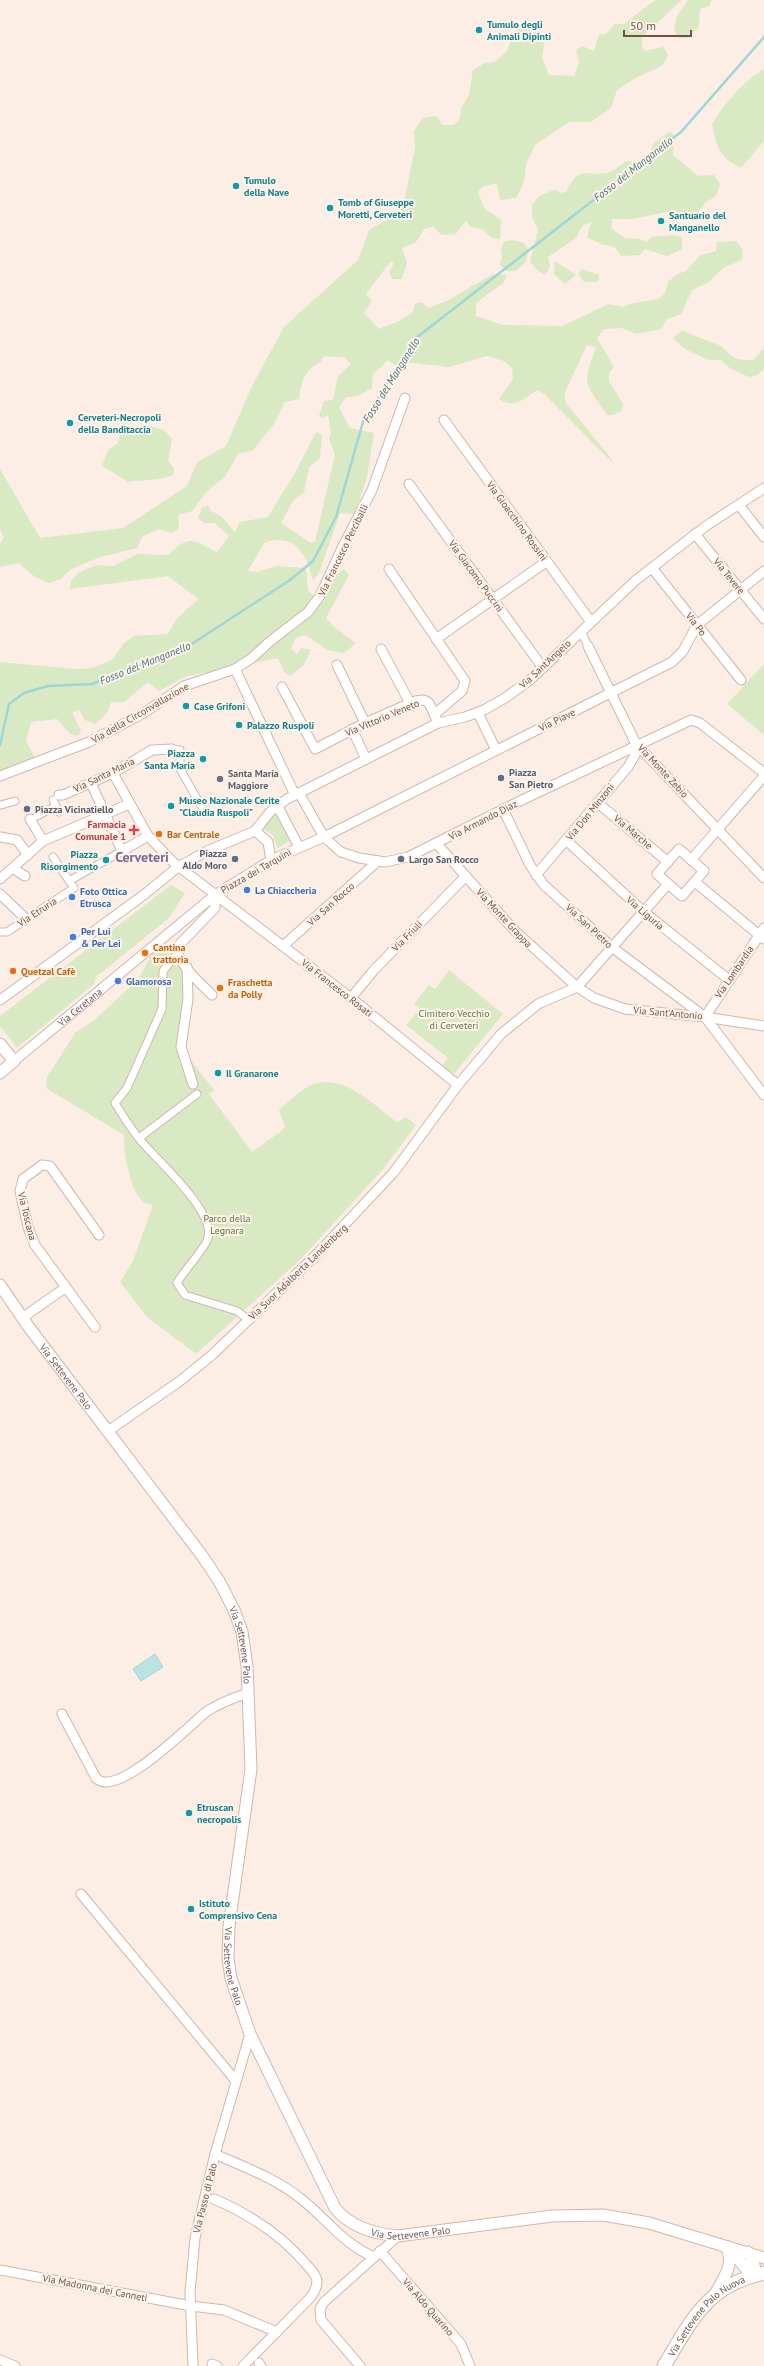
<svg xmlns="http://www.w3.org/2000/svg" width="764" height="2366" viewBox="0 0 764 2366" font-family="'PT Sans',sans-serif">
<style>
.green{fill:#d8e9c3}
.water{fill:#b9e4e3;stroke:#9fd6d5}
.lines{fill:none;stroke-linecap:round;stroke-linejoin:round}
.stream{stroke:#9fd6d5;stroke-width:2.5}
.pedestrian-casing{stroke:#cfb7ae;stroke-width:9}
.minor-casing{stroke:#cfb7ae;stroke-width:11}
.tertiary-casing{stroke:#cfb7ae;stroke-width:13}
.secondary-casing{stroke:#d1b5ab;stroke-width:15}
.pedestrian{stroke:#fff;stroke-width:7}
.minor{stroke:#fff;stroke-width:9}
.tertiary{stroke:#fff;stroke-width:11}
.secondary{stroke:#fff;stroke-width:13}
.culture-dot{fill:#0f9aa8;stroke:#fff3ea;stroke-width:1.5}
.service-dot{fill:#5c6f8a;stroke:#fff3ea;stroke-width:1.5}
.worship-dot{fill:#6b7280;stroke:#fff3ea;stroke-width:1.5}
.health-dot{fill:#e0444e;stroke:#fff3ea;stroke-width:1.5}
.food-dot{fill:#e8710a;stroke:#fff3ea;stroke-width:1.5}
.shop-dot{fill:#3f7fe0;stroke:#fff3ea;stroke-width:1.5}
.labels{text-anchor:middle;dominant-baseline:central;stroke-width:4;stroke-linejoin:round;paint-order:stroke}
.culture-label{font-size:10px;font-weight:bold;fill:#0d838f;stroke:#fff3ea;text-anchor:start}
.street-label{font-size:10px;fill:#73524a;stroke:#fff3ea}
.service-label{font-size:10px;font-weight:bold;fill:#4e5e75;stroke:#fff3ea;text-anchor:start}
.worship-label{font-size:10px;font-weight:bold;fill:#5b616d;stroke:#fff3ea;text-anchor:start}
.health-label{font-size:10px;font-weight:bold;fill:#be3a42;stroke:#fff3ea;text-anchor:end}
.food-label{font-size:10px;font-weight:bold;fill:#c56008;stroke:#fff3ea;text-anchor:start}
.shop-label{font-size:10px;font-weight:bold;fill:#366cbe;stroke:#fff3ea;text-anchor:start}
.park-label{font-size:10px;fill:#5c7842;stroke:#fff3ea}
.water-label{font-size:11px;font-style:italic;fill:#3f7878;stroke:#fff3ea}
.district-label{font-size:14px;font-weight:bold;fill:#7e6696;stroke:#fff3ea}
</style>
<rect width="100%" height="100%" fill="#fceee4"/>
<path class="green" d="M655,0h27l-40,37v10l3,4 18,-4 5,7c-4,16 -14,14 -26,21 -9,4 -17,10 -25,15l-6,18 -20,14h-22l-34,23 -9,19 -2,18 -8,16 -16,2 -3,-17 -15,4 -4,5 6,16 17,12 -1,19 -8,-1 -10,-9 -12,-2 -4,-7 -10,14c-10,1 -17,3 -22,-8l-10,3 -8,13 -14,6 5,15 -5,16h-10l-3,-7 5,-9 -4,-1 -24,32 6,7 -8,12 15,16 20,-8 14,-9 2,-8 7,-2 6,6 19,-7 46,-27 14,1 -4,8 -27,20v13l26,9 60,1 47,-22 14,3 10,-4 26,-4 6,-6 3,-11 9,-8 9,-3 15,-16 15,-4 1,-9 19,-1 7,9 -1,10 -19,8 -14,14 -17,8 -11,24 -14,5 -6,10 -25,5 -14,-6 -18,1 -7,9 17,29 -5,6v8l14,23 -1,7 -9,4h-6c-23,-34 -25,-29 -11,-68l-9,-2 -22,47v10l45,55 3,6 -69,-69 -7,-4c-13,9 -23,19 -38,9l14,-20 -1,-11 -8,-7 -17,-5 -38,11 -35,-4 -19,2 -7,-5 -15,14 -1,14 -14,8 -12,1 -7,11 11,20 24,5 -7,44 -12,37 -15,-1 -21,60 -6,8c-6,-27 -19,-49 -49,-38l-16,28 9,1 19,-6 30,2 2,23 16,11 8,-24 12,-9 5,6 -23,43 8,9 22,16 -12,10 -17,-3 -15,-11 -8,-4 -8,3 -5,10 6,6 4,-6 10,2 -8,16 -13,10 -6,-4 -6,-14 -24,5 -19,1 -13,6 -36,6 -27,15 -11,-9 -24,20h-13l-4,11 -12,11 -10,-4 -6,-10 -7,3 9,17 -3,6 -8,-2 -13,-15 -26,3 -5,19 11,20 -37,12v-111l75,7 17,-1 20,-8 12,-17 10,-7 34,-2 8,-14 22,-21 -30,-23 -98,13 1,-8 7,-8 18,-8 17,1 24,-12 31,1c23,-21 22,-15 49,-3l12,-16 -14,-13h-11l-6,-5 4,-10 6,-3 3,6 10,5 14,16 5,-10 28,-5 28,-46 20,-39 6,2 -2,24 -11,9 -5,25 -11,9 -12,22 30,20 4,-1 20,-88 -6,-15 2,-6 -3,-18 -5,3 -4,-2 5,-15 9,-1 5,-24 13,-12 -6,-6 -20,-2c-7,10 -8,7 -15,13 -7,6 -10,21 -11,30l-14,3 -11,22 -21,26 -15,4 -13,23 -17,13 -16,21 -14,4 1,13 -7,5 -13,-4 -17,8 -5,11 -37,9 -29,12 -10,10 -12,4 -14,-6 -17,-14 -18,4v-24l4,-5 -4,-9v-60l40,69 83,-10 64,-42 10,-24 29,-16 26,-60 32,-59 74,-67 11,-30 30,-17 6,-15 10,-51 -1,-16 9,-13 13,-2 7,9h11l6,-6 1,-11 8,-13 4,-25 12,-7 10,-1 12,-11 5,-15 12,-14 11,5 10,10 -3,20 7,18 25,1 5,-14 -3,-12 6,-4 12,5 5,-17h7l9,-10h9z
M688,0h24l-3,6 -9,3 -1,18 -12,11h-9l-4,-9 3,-13z
M764,68v73l-23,27c-23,-11 -24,-21 -29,-44 14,-23 30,-40 52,-56z
M669,132l5,2 -1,21 25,21 16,-1 6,9 -4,12 -10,6 -10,14 -16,1 -15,-5 -32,7h-21l-1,9 13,10 15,1 8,3 4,-5 23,-2 8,2v12l-15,7 -22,-7 -5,6 -19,1 -6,-9 -14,-3 -14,-7 4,-15 -9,4 -6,12 -28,19 2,9 -2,5 -4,3 -6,-3 -8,-9 8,-33 -6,-12v-12l7,-9 17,-7 4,4 6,-1c13,-26 17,-16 41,-19 6,-1 14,-8 19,-12l10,1 12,-5 5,-13z
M513,240l11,3 4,7 -2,12 -10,9h-9l-7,-6 2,-10 -1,-6 3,-7z
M555,261l21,14 -11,9 -11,-10z
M582,269l17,6v5l-3,2h-12l-6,-8z
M682,330c11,5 21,9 32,13 18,6 12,19 39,17l11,-12v20l-6,7 -9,2 -18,-8 -10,-9h-13l-23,-11 -12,-11z
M150,426l14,4 8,9 -4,22 6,8v5c-7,6 -34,6 -46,8l-26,-16 6,-16 10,-7 3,-12z
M764,664v71l-37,-31z
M276,811l16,29 -14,8 -6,-14 -9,-5z
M171,885l14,8 -16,25 -73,59 -2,7 -77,64 -17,-22v-10z
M165,948l17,20 4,17 -2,22 -8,42 15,41 6,-4 -9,-29 26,33 -5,4 43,58 31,-22 2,-4 -6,-16c9,-8 21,-20 32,-25 32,-13 62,20 86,37l9,-5 10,8 -32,43 -83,91 -105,95 -49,-37 -27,-35 13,-21 20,-56c-3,-1 -9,-2 -11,-4 -12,-12 -19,-50 -18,-66l-78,-47 1,-11 28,-44 18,-12 45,-41 14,-26z
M449,970l54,44 -49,60 -12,-9 6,-7 -42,-33 14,-16 -6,-5 15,-19 6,4z"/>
<path class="water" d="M155,1654l8,13 -22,14 -8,-12z"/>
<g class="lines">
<path class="stream" d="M0,745l9,-41 15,-11 24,-7 44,-2 95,-37 103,-67 23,-19 23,-44 27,-95 53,-84 265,-206 83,-95"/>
<defs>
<path id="pedestrian" d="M581,631l7,15
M172,749l8,1v19l24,42
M53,800l6,12
M1,805l14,-4
M37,816l19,-10
M69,881l53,-30
M0,932h7l67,-44 -21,-31
M177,954l-14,17 -1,38 -35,79 -12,15c8,13 16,26 26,38 17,20 74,70 67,97 -2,9 -25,34 -31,45l8,12 52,16 12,9
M139,1138l58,-44"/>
<g id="minor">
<path d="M444,420l147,202"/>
<path d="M409,484l134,184"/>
<path d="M739,505l25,32"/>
<path d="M695,534l69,85"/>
<path d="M652,568l89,112"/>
<path d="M389,569l76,112 -3,10 -27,23"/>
<path d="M436,639l110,-77"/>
<path d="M588,646l48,98 128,134"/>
<path d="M381,649l29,54"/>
<path d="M337,665l28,58"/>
<path d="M235,669l60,126"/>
<path d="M282,687l33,62 50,-26 50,-22 9,-1 5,3 9,20"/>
<path d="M478,713l18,37"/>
<path d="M352,729l14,30"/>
<path d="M113,773l35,63 26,27 177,135 107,87"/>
<path d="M0,776l89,-34 53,-28 42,-28 51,-17 17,-11 16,-15 40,-31 12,-16 22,-48 30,-58 33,-92"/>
<path d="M91,783l31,68 26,-15"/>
<path d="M299,793l25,44 348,-175 11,-11 14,-26 67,-54"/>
<path d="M59,795h4l50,-22 39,-23 20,-1"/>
<path d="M598,803l70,59"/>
<path d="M277,805l22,42"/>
<path d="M503,809l27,56 13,19 70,64 92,69 59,78"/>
<path d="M30,819l13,22"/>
<path d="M255,831l13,11 3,18"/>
<path d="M0,837l17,3 11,15"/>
<path d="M567,841l77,71 84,67"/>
<path d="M436,843l79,88 62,56 17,11 31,11 80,8 59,9"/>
<path d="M679,849l25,22 -22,25 -25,-22z"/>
<path d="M691,860l73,-84"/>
<path d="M14,869l11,7"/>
<path d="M536,875l92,-108 7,-12 1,-11"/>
<path d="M0,879l43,-38 86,-37"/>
<path d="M695,882l69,57"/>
<path d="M0,894l26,25"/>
<path d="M283,946l95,-85"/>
<path d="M187,967l1,32 -7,48 12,37"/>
<path d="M212,995c-12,-12 -32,-29 -36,-47l39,-40v-13"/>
<path d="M351,998l23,-28 92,-94"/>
<path d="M0,1000l145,-106 33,-27 29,-16 48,-20 15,-19 17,-13 151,-76 27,-6 19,-7 21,-12 25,-18 106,-100 70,-54 58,-38"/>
<path d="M705,1017l59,-89"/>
<path id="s1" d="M14,1061l201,-166 56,-35 53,-23 17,15 18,6 26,4 23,-5 114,-57 169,-80 9,3 64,50"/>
<path d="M22,1318l43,-30"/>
<path d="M95,1327l-60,-82 -7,-18 -8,-36 3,-12 19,-14 8,1 49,69"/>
<path d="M108,1431l72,-50 32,-26 106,-102 76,-81 64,-87 43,-51 37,-30 39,-17 91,-103"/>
<path d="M62,1714l34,64c20,22 94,-53 110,-66 13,-9 27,-14 42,-19"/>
<path d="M81,1894l155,187"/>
<path d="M215,2154c29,13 60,24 85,44 25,19 43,46 74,59"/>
<path d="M214,2199c35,15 66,35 91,64 4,5 11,10 12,18 0,6 -3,12 -7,17l-67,68"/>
<path d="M380,2251l81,93 9,22"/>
<path d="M0,2270l191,36 33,4 53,22"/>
<path d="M0,2360l15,6"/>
<path d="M259,2363l2,3"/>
<path d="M212,2364l5,2"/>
<path d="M193,2366l-3,-74 5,-54 20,-84 35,-120"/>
<path d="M360,2366l-39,-46 -1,-11 4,-7 74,-66"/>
</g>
<g id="tertiary">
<path d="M0,1044l14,17 -14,12"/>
<path id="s2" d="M0,1285l28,41 175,231 16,24 15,29 8,22 5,34 4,103 -22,157 -1,33 3,19 19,56 85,174c16,20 40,26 63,28l154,-20 51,-1 46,8 115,35"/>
<path d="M728,2247c10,8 16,25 28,28l-3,-15 -5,-8"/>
<path d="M715,2294c8,-14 21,-32 11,-47"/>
</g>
<g id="secondary">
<path id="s3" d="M664,2366c28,-46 43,-81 100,-93"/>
</g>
</defs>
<use href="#pedestrian" class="pedestrian-casing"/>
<use href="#minor" class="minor-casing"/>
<use href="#tertiary" class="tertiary-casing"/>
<use href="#secondary" class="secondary-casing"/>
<use href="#pedestrian" class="pedestrian"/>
<use href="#minor" class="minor"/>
<use href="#tertiary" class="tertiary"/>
<use href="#secondary" class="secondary"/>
</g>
<g class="culture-dot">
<circle cx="479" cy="30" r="4"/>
<circle cx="236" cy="186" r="4"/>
<circle cx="330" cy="208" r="4"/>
<circle cx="661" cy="221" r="4"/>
<circle cx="70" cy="423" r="4"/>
<circle cx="186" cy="706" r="4"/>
<circle cx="239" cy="725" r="4"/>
<circle cx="203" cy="759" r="4"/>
<circle cx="171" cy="806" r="4"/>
<circle cx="106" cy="860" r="4"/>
<circle cx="218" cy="1073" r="4"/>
<circle cx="189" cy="1813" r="4"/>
<circle cx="191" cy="1909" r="4"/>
</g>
<g class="service-dot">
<circle cx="501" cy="778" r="4"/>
<circle cx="27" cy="809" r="4"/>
<circle cx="235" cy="859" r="4"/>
<circle cx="401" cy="859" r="4"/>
</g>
<circle class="worship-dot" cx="220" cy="779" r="4"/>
<path class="health-dot" d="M132 824h4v4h4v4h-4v4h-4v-4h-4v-4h4z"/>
<g class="food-dot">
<circle cx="159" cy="834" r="4"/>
<circle cx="145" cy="953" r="4"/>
<circle cx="13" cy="971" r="4"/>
<circle cx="220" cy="988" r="4"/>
</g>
<g class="shop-dot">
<circle cx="247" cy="890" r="4"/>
<circle cx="72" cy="897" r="4"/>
<circle cx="73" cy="937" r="4"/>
<circle cx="118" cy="981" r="4"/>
</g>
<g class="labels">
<g class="culture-label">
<text x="487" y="24">Tumulo degli<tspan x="487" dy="12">Animali Dipinti</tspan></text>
<text x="244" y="180">Tumulo<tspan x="244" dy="12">della Nave</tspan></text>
<text x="338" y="202">Tomb of Giuseppe<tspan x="338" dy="12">Moretti, Cerveteri</tspan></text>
<text x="669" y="215">Santuario del<tspan x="669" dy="12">Manganello</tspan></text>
<text x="78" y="417">Cerveteri-Necropoli<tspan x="78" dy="12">della Banditaccia</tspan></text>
<text x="194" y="706">Case Grifoni</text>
<text x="247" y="725">Palazzo Ruspoli</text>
<text x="195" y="753" text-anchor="end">Piazza<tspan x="195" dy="12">Santa Maria</tspan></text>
<text x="179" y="800">Museo Nazionale Cerite<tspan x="179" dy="12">"Claudia Ruspoli"</tspan></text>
<text x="98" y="854" text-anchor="end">Piazza<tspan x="98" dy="12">Risorgimento</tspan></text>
<text x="226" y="1073">Il Granarone</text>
<text x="197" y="1807">Etruscan<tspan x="197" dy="12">necropolis</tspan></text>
<text x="199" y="1903">Istituto<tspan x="199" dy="12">Comprensivo Cena</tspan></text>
</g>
<g class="street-label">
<text transform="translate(517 521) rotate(54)">Via Gioacchino Rossini</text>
<text transform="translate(343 550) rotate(-64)">Via Francesco Perciballi</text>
<text transform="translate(476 576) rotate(54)">Via Giacomo Puccini</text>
<text transform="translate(729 576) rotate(51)">Via Tevere</text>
<text transform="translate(696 624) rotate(52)">Via Po</text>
<text transform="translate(545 664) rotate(-43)">Via Sant'Angelo</text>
<text transform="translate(140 713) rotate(-30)">Via della Circonvallazione</text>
<text transform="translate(382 718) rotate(-23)">Via Vittorio Veneto</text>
<text transform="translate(557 720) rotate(-26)">Via Piave</text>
<text transform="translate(663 771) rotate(47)">Via Monte Zebio</text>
<text transform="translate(104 775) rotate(-26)">Via Santa Maria</text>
<text transform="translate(590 812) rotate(-51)">Via Don Minzoni</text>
<text transform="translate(483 820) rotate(-27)">Via Armando Diaz</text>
<text transform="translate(633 832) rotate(40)">Via Marche</text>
<text transform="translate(256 871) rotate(-30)">Piazza dei Tarquini</text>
<text transform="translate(331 904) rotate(-42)">Via San Rocco</text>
<text transform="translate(37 912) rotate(-33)">Via Etruria</text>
<text transform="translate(645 913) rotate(41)">Via Liguria</text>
<text transform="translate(504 918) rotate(47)">Via Monte Grappa</text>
<text transform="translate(589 926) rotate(43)">Via San Pietro</text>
<text transform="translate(407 936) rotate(-46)">Via Friuli</text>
<text transform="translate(734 972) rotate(-56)">Via Lombardia</text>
<text transform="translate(337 988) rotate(38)">Via Francesco Rosati</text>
<text stroke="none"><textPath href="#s1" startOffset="85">Via Ceretana</textPath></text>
<text transform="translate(668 1013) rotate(5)">Via Sant'Antonio</text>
<text transform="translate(27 1216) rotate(76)">Via Toscana</text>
<text transform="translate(298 1272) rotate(-44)">Via Suor Adalberta Landenberg</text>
<text stroke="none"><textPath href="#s2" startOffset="113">Via Settevene Palo</textPath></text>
<text stroke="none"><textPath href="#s2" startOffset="437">Via Settevene Palo</textPath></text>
<text stroke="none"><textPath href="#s2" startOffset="761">Via Settevene Palo</textPath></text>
<text transform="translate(205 2198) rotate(-76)">Via Passo di Palo</text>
<text stroke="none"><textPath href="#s2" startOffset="1109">Via Settevene Palo</textPath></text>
<text transform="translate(95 2288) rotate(11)">Via Madonna dei Canneti</text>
<text transform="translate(428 2307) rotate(49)">Via Aldo Quarino</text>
<text stroke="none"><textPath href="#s3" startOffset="67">Via Settevene Palo Nuova</textPath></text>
</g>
<g class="service-label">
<text x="509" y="772">Piazza<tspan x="509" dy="12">San Pietro</tspan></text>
<text x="35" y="809">Piazza Vicinatiello</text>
<text x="227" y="853" text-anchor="end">Piazza<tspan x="227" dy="12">Aldo Moro</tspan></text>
<text x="409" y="859">Largo San Rocco</text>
</g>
<g class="worship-label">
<text x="228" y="773">Santa Maria<tspan x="228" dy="12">Maggiore</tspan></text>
</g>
<g class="health-label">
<text x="126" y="824">Farmacia<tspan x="126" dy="12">Comunale 1</tspan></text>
</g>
<g class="food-label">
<text x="167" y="834">Bar Centrale</text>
<text x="153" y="947">Cantina<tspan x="153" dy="12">trattoria</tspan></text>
<text x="21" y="971">Quetzal Cafè</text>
<text x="228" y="982">Fraschetta<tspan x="228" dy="12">da Polly</tspan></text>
</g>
<g class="shop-label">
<text x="255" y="890">La Chiaccheria</text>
<text x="80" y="891">Foto Ottica<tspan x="80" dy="12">Etrusca</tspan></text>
<text x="81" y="931">Per Lui<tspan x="81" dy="12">&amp; Per Lei</tspan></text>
<text x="126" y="981">Glamorosa</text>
</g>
<g class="park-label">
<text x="454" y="1013">Cimitero Vecchio<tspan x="454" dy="12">di Cerveteri</tspan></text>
<text x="227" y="1218">Parco della<tspan x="227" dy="12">Legnara</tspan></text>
</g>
<g class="water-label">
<text transform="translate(633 169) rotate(-38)">Fosso del Manganello</text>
<text transform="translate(391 380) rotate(-58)">Fosso del Manganello</text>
<text transform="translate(145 663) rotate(-22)">Fosso del Manganello</text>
</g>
<g class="district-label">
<text x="142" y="857">Cerveteri</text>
</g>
</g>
<path d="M624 30v6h67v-6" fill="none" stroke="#73524a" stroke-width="2"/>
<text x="630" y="30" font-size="12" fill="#73524a" stroke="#fff3ea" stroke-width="3" paint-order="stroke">50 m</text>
</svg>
